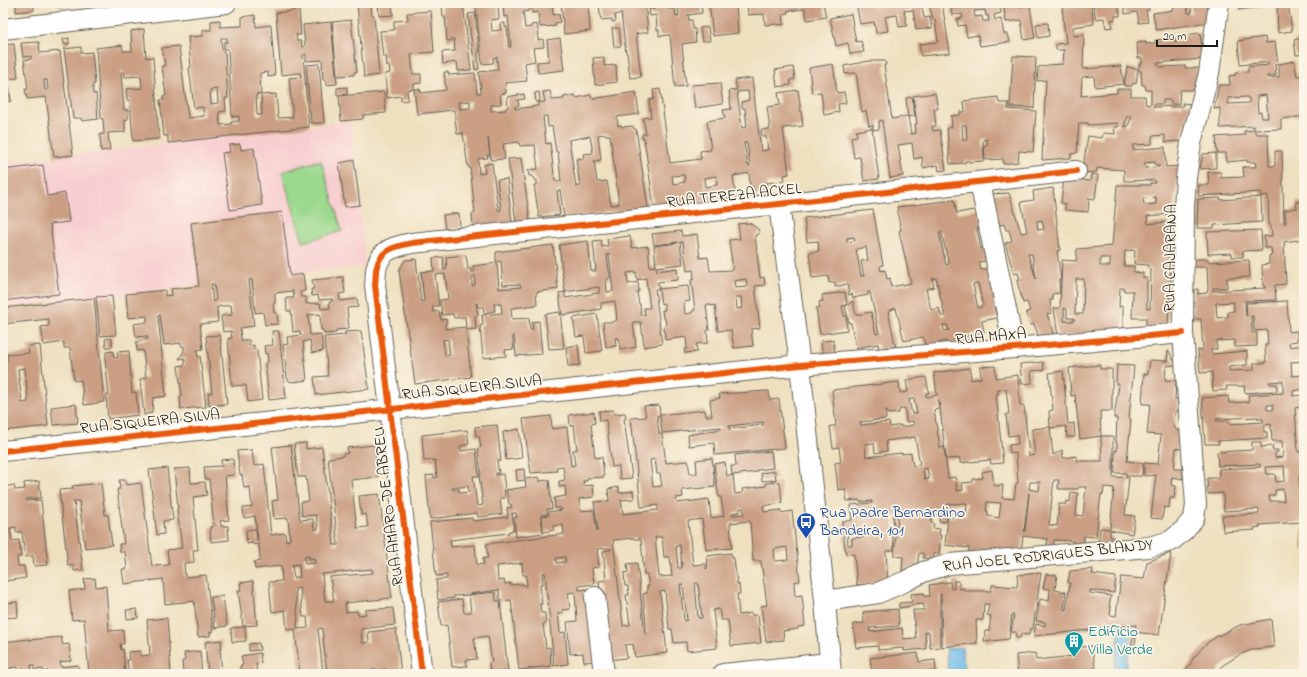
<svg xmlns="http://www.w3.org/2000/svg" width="1307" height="677" viewBox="0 0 1307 677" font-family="'Indie Flower',sans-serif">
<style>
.built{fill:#f7cfd0}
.green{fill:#9bd98e;stroke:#5c7a55}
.water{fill:#6ebce8;stroke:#456c82}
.building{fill:#ca9f83;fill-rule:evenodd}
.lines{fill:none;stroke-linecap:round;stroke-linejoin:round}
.street-casing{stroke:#666155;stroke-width:22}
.street{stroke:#fff;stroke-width:20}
.cycleway-casing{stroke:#fcf5e5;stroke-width:8}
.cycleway{stroke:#e8590c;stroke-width:6}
.labels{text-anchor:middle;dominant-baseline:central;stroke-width:3.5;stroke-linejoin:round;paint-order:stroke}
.street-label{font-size:16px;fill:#1c1c1c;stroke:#fcf5e5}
.transit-label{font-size:16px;fill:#164399;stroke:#fcf5e5;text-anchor:start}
.culture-label{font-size:16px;fill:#0d838f;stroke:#fcf5e5;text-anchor:start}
</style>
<rect width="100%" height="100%" fill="#fcf5e5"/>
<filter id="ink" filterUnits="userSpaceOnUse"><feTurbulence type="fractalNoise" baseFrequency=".025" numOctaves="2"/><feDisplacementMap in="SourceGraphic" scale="8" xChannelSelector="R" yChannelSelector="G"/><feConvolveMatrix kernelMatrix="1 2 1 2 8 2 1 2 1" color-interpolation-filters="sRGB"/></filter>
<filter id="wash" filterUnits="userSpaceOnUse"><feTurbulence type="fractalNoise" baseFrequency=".012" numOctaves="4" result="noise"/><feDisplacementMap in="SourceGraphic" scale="16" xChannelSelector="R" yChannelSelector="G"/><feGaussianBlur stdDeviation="0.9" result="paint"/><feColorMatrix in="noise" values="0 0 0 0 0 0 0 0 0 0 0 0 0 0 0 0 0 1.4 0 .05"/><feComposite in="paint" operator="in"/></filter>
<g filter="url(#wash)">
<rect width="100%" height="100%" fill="#eee0bf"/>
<path class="built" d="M351,121l15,145 -363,42v-144l51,-7z"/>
<path class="green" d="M321,160l21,71 -39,11 -21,-70z"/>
<path class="water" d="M1120,630l12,1 -7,43h-12z
M962,647l3,26 -16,1 -3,-25z"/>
<g id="blocks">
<path class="building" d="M16,3h18v7l-18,2z
M59,3h25v1l-26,3z
M371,3l1,12h2l5,60 -15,2 -7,-73z
M378,3h14l1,12 -14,1z
M463,3l8,67 -13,1 -1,-9 -14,2 -1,-12 13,-1 -1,-12h-3v2h-4l-2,-24h-2l-1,-11z
M472,3h26l1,16 -8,1 1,11 9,-1 -1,-6 5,-1v4h2l2,20h2l-3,-31 -4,1 -1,-14h26v8l-6,1 2,16 6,-1v-2l6,-1 2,11 -1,1v4l5,-1 1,8 -11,1 2,13 -10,2 2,18 -22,2 1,10 -6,1 1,10 -10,1v6l15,-1v-2l2,-1 -1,-10 17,-3 1,5 -8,1v1h1l1,5h-4v3l23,-3v-3l7,-1 -2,-10 7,-1 2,9 12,-1 -1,-2 12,-2 1,3 15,-3 1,4 44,-7 3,22 -22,3 1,9 3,-1 1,2 11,-1 1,3h2l12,79 -84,9 -4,-27 -3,1 3,24 -21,2 -5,-32h3v-5h-3l-1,-4h-4l-1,-6 10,-1 -3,-24 -15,1 -1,-4 -16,2 2,15 -14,1 -3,-22 2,17h-3l1,3 -10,1 1,15 6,-1 -1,-8 8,-2 6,47h3l-4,-30 10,-1 5,44 -39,4 -1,-13 3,-1 -5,-46h-2l-5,-34 -6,1 -3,-24 -37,4 -3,-25 -7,1 1,10 -7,1v-5l-14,2 -2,-24 5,-1 -1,-7h-2l-1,-10 -3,1 -3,-26 14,-1v-9l14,-1 -1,-7 24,-2 3,41 -23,2 2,20h8v9l-7,1v5h6l1,4 25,-3 -2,-18h4l1,3 26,-2 2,20h4l-2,-21 19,-2 -1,-13 -4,1v5l-11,1 -6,-57h-3zM470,101v7l-10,1 -1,-7zM543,116h4l1,11 4,-1 4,26h2l3,29h-6l-5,-38 -4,1zM606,134v1h4l9,69 -8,1 -4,-24 -10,1 -3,-21 7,-1 -3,-25zM590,136l3,17 -10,1 1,4 -8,1 4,27 -4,1 -7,-47z
M531,3h21l1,12 6,-1 1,8 -5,1 1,3 -16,1 -2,-15 -6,1z
M561,3h27l2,28 -26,3z
M592,3h53l3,29 -12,2 5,43 -11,1 -3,-25h-1l-5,-40 -6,2 1,6 -4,1v-3l-11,1 -2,-15 -7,1z
M655,3h12l1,6h7l1,8 3,-1 -2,-13h24l1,10 -14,2 1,5h3l1,9h2l1,13 -14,2 4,42 -11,1 -5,-52 -11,1v-6h-2l-1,-15 -6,1 -1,-7h6z
M709,3h27l2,30 -25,3z
M747,3h76l3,14 -19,3 -2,-11 -18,2 1,2 -5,1 1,10 -7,1v-1l-12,1 -1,-11 -16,1z
M856,3h65l3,15 6,-1 2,11 -16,2 -3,-20 -9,1 3,15 -8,1 -2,-12 -12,2 3,14 -12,2 -2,-11 -14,2z
M929,3h13l8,50 -29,3 -2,-12 19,-2 -3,-23 -2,1z
M950,3h49l2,10 -7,2 1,5 6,-1 3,15h4l2,8 -30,4 -2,-11 -11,2 -2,-12 -7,1 -1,-7 6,-1 -1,-4 -10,1zM985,10l1,6 2,-1 1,6h-6l-1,-5 -7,1 -1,-6z
M1003,3h15l1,4 11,-1 5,32 -11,2 -3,-20 -15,2z
M1098,3h20l2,13h-5v3l-4,1 2,7 -7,1 -2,-10 -8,1 -3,-15z
M1124,3h24l1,7h-3l2,12 -9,1 -2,-11 -12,2z
M1173,3h8v3l6,-1 1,8h4l-2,-10h22l-2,19 -54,8 -3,-17 21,-3z
M1239,3h49l4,28 -14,2 -1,-29 -38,6z
M1091,4l3,20 -21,3v9l11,-1 -1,34 38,-3 3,18 -29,3 -1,-11 -12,1 -1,19 36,-3v-4h14v7h14l1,9 5,-1v-14h-5l-1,-5h-3l-1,-14h-2v-7h3v-6h-4l-1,-15 9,-1v2l9,-1v-3l20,-2v4h4l-1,-6 22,-3 2,15h3l-3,11 -45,4 3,4 25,-1v2h15l-6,22h-14l-1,14h-8v-4h-8v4h-9v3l29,-1 -1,-3 8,1 -9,37 -16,1v-7l-13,1v8l-19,1v5l32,-3 1,20 13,-1 -6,48 -26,2 1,8 19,-2 1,10h4v18h-4v13h3l-3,61 -1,1 -21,3v-10h-14l1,-27h-9v-3h-4l-1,19 4,-1v25l-65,5 -4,-28h6l2,-48 14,1 1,-12 35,-3 5,-61h33v-2h5v-3l-31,1v-11l-27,-2v4l-15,1 6,-37 14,2 1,-5 12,1 -1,-7h4v-4l-30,2v-2h-9l-2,30 -6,1v4l-29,2 4,-80 -9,1 1,-14 8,-1 1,-1 16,-1 1,-14h-8v-6l10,-1 -4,-35zM1127,116h5l-4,10 -4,1zM1155,162v3h4v2l-14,1 -1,-5zM1156,197v7l-12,1 -1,-7zM1135,250l-1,14 14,1v3l3,1 -1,40h-3v-31h-4v-5l-9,-1v-6h-10l1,-15zM1100,258h10v8h-10zM1076,279h8l-1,35h-8zM1064,308l3,1v9h7v3h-10z
M299,10l2,25h-5l1,6h4l1,6 3,-1 -2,-21 28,-3 6,62 -11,1v-5h-3l-1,-20 -16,1v-7l-3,1 6,72 -141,16v-7h-4l-4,-36h4l-1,-4h3l-4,-30h3l-3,-18 17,-2 9,72 16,-2 -1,-9 -9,1 -5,-40 2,-1 -3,-30 15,-1v-6h8v-9l9,-1v7l22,-1v-9l13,-2 1,12 15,-2 4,51 -7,1v-5l-8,1 1,21 -5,1 1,20h5l-1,-20 15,-1 2,24 15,-1 -4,-39 12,-1 -1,-4 -19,2 -5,-62zM221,38h6v4h-3v7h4l4,68 7,-1v5l-8,1v2l-11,1 -1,-13 7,-1 -1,-13h3l-3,-45h-1l-1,-4h-1zM217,89l1,14 -7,1 -1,-14z
M475,13l4,39 -1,1 1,16 -4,1 -7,-56z
M851,14l5,28 5,-1 3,11 -14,2 -2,-11 -12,3 -6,-28z
M351,20l6,52h-3v3l-17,1 -5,-54z
M1048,23l1,13 -11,2 -2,-14z
M708,27l2,14h-8l-2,-13z
M612,28h7l2,18 -7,1z
M144,29l2,29 7,-1 6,82 -26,2 -3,-41h-3l-1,-11 16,-1 -1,-12 -16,1 -1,-5h-3l3,38h4v9l-3,1v12l-17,1 2,17 -9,1 -1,-17h4l-1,-15h-2l-5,-71 26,-3 1,6h9l-1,-20z
M1265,37l1,6 9,-1 3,22h-3l1,11 -9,1v2l12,-1v-13l15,-3 3,15 7,-1v41l-23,3v10l-26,1v4h13l1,32h6v-15h7l2,72h2l-1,-13 12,-2 -1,-6h7l1,37 -20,3 2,42 -11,1 1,15 -31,1 1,15h1l-1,-13 41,-2 2,31 8,-1v10l-8,1 1,5 14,-2v16l-13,1 1,14 12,-1v14l-11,2v5l11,-1v11l-9,2 3,44h6v24h-5l1,21h4v14l-3,1 1,10 -42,3v2l-6,1 1,2 -32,2 -1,-16 37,-2v-5l-35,2 -1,-18 -15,1 -1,-16h12v-9l41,-2v-3l-42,2 -1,-14 35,-2v-8h9v5l12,-1 -1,4h6v2l-3,1v5l8,-1 -1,-16h-10l-1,-17 -7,1v7h3v6l-49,3 1,3h-14l-3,-46 26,-2 1,7 20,-1 -1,-7 35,-2v-12l-14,1 1,2h7v7l-32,2 -1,-7h-18l1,4 -14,1 -1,-19 -12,1 -2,-23h5l-2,-31h-9l2,-29 4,-1v5l9,-1 1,-4 -1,-22h-12v-8h13v3l41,-2 1,17 -23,1v10h-14v3l52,-3v-2h-2l-1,-21 7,-1v-8l3,-1 -1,-7h-6l-1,-12h8l-1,-11h-2l-1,-30 -7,1 -1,-4 -62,4 1,-11h10l-1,-13h13v6l23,-1 -1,-10h13l-1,-5h-8v-2l-20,2 -1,-9h-9l-1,-16 29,-2 -1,-4 10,-1v-4l-34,2v-20l-6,1 5,-24h11l-1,-9 7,-1 -1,-2 13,-1v-5l20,-2v-3l-28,3 -2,-24zM1266,95l2,23h-6l-1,-6 -3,1 -1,-17zM1247,97l2,1v5l-21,1v-6zM1234,302v9l-6,1v5l-11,1 -1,-15zM1251,316h2l1,15 13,-1 1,15h-3l1,18h-12v7l-25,1v-4l18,-2v-14l-35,3 -1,-5h6l-1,-8 19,-1v7l22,-1v-13h-5zM1267,405h6v5h-6zM1258,417v2h5l1,3 -35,2v-3h-12l-1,-2zM1284,466l1,15 -9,1 -1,-8h-9l-1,-7zM1283,489l1,12h-14l-1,-5 6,-1v-5z
M69,38v6h-5l-1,-5z
M560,38l4,32 -26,3 -1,-11 12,-1 -2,-21z
M1304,38v16l-8,1 -2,-15z
M39,42l1,11 20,-2 13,104 -19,2 -8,-60 -19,2 -2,-10h3l-4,-29 7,-1v-3l-8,1 -2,-14zM44,80h3l1,10h-3z
M14,44l4,34 -15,1v-34z
M81,47v6l11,-1 3,32h-2v10l3,-1 2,26 -16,2 -1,-3h-8l-9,-69z
M1013,56l23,1 -2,51 -24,-1z
M604,57v9l12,-1 1,17 -22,3 -2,-27z
M869,61h16l1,4h-2l8,54 16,-3 3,18 5,-1 -1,-9h2l-4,-28 22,-3 3,16h-4l2,17h-4l1,5 7,-1 6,40 -7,1 -1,-6 -15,3 -1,-11 -8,2 -2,-16 -14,2 5,31 -13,2 -8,-58 -3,1v8l-6,1v-5l-4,1 -3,-15 -4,1 -6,-39 -11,1 -1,-8z
M319,64l5,59h-13l-5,-58z
M833,64l4,29 7,-1 2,11 -8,1 1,8 -15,3 -3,-23 -9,1 -3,-25z
M793,67l2,12 -5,1 1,5 -14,2 -2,-17z
M1127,67l11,2 -2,15 -3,-1 -1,3h-8z
M752,78l9,73 7,-1 -2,-14h-4l-1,-6 9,-1 -3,-22 13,-2 -2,-12 20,-3 5,36 -20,2 6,46 -5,1 1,6 -19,2 1,11 -12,2 -2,-10h-3l-1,-13 -16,3 3,22 -82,10 -10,-70h-2v-4h4l-3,-16 8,-1 -2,-17 5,-1 -1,-9 7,-1 10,74 31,-4 -1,-8 11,-1 -4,-29 18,-3 -2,-8 8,-1 -2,-18 8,-1 -2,-10zM748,91l1,9 -7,2v6h3l2,19 -5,1 -5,-36zM744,143h3l3,23h-2zM684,175l1,7 -12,2 -1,-8zM716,176l1,9 -12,2 -1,-9z
M720,83l3,21 -28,4 -3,-23z
M3,87h6l2,14 -8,1z
M347,87v7l-10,1v-7z
M384,92l2,21 -23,2v4l-22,2 -2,-25z
M539,92l1,9 -4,1 -1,-9z
M912,97l3,19 -7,1 -2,-19z
M998,97l1,6h10l-1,6 28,2 -3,41 -14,-1 -1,11 -15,2v-5l-18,1 -1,-14h3v-7l-4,1 1,21 -15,1v-1h-4v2l-15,1 -3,-36 5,-1 -1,-11 9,-1v-3h5l-1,-11zM962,125h4l1,15h-4z
M872,128l7,51 -15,2 -4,-24 -6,1 -3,-21 6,-1 -1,-5z
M240,144l1,6 13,-2 8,57 -32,5 -8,-57 8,-1 -1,-7z
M1216,153v15l-16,1 3,-15z
M521,158l9,63 -14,2 -8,-64z
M354,160l6,45 -15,2 -6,-44z
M43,165l4,31 18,-3 4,29 -19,2 9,70 -56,7v-131z
M1091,174l7,1 -3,24 -6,-1 -1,14 -23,-2v-6l-4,-1 3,-25 26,3z
M1053,188l7,62 -3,1 4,29h-2l1,13 -8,1 1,6h-3l1,13 -4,1 7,22 -15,1 -5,-13 -4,1 -4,-13 4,-1 -3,-9 -4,1 -6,-22 3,-1 -2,-7 -4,1 -9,-31 7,-2 -3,-11h-3l-2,-6 -4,1 -9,-31 18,-1 12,40 6,-1 -6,-30 13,-2 -1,-9zM1042,220l2,9 -6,1 -1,-9zM1028,254h4l4,25z
M1261,197l1,25 -48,3v3h-17l1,-29 23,-1v2z
M954,200l3,13 23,-4 4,19 -7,1 4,20 8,-2 2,9 -7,1 2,4 -7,1 2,8 13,-3 3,12 -8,1 1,4 3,-1 5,22 -4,1 3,12 -15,3 2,11 -18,4 2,9 -20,3 -2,-7 -8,2 1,6 -12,2 -4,-14 -19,4 -8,-33 -8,3 9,43 -17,2 -2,-12 -22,4 -5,-25h-2l-4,-16 5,-4 3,-2 3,14 15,-3 5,22 3,-1 -9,-41h-2v3l-15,3 -1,-4 -3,1 -2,-11 -12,3v-5l-6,1 -1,-7 -16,2 -3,-25 10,-2 -1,-10 -11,1 -3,-24 69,-8 10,55 -3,1 1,5 4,-1 2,9 3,-1 1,9 20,-4 -12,-52 2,-1 -4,-19h1l-1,-4zM941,231l8,33 -3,1 -7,-33zM854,237l1,4 -8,1v-4zM866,247l2,13 -7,1 3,15h-3l-5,-27zM936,278l9,38h-4l-2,-8 -8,2 -5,-21 8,-2 -2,-8zM978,283l5,23 -5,2 -5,-24zM943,325h4l2,5 -5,1z
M282,212l8,64 13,-2 2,17 -5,1 1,5h5v7l14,-1 1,6 9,-1 -1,-6h3v-3l-13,1 -1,-5 -6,1 -1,-7h3l-2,-9 31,-3 2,16 -6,1 1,7 17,-2 1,8 -11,1 2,21 -13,1v3l-12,1 -1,-4h-2l-1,-16 -12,1 2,20 11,-1 2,17 -11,2 -2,-13 -7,2 4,38 -14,2 -4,-1 -2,-3 -4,-33 5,-1 -1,-7 14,-2 -1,-4 -7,1 -2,-21h-4l-1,-13h8l-1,-7 -18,2v10l-2,1 1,9h3l1,11 -13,1 -2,-13 -8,1 -3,-33h-3l5,46 -14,2 1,12h8v6l5,-1v5h3l5,50 -14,2 -2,-17 -14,1 -4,-47 4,-1 -1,-7 -8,1 -2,-16 11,-1 -1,-10 -14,2 1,15 -18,2 3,25 -6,1 1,7 2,-1 6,51 -25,2 -1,-13h2l-4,-30 7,-1v-7l-6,1 5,-8v-5h-3v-3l-17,2 -4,-30h-2l8,81 -13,2 -1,14 -1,1 -7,2 -4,-36 6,-1 -3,-28 -6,1 -1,-9 12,-3 -1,-3 -11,1 -2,-13 13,-2v-6l-19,2 -2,-24 39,-4v6l7,-1 -1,-6 28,-3 -8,-63zM211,284h3l2,17h-3z
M459,213l1,15 -15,1 -2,-14z
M750,223l9,7v4l-4,1 5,43 4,-1 1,8 -10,1 5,42 -9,1 2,17 -19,2 -3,-18 -13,1 -3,-26 -4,1v-1h-5l3,25 -2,1 1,12 -12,1 1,8 -12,1 -1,-4h3l-1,-12 -21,3 -1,-13 2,-1 -1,-8h-2l-1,-8h3l-1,-7 -3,1 -2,-15 29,-3 2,15 -6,1 1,12 7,-1v-2l3,-1 -4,-30 3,-1 -1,-9 -6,1 -4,-29h-3l3,22 -27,3 1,4 20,-3 1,12 -20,2 1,7h-4l7,55 -18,3 -3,-25h-8l3,25 -16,3 -1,-12h-4l1,8 -10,1 -3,-25h11v-1l3,-1 -2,-19 -14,2v6l-39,6 -3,-22 6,-1v6l34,-5v-6l-34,5 -6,-47 29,-4 3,30h5l-3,-30 8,-1 1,7 6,-1 -1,-7 23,-3 2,12 16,-2 2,21 6,-1 -2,-20 24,-3v-1l-24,3 -2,-11 29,-3 1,5 15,-2 3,24 8,-1 2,14 23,-1 -4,-30 11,-1 -2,-15zM609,254l4,37 -6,1 -1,-13 4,-1 -3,-23zM636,272l1,8 9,-2 4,30h-6l1,7h-4l-1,-11h-1l-2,-12h2l-1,-10 -10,2 -1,-11zM746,279l1,8 -12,1 -1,-7zM736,297h5l1,11 -5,1z
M1261,230l1,20 -19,1v6h-11v-4l-24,1 -1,-22z
M553,245l5,44 -22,3 1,13 -26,3 1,11 17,-1 1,12h3l-1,-8 7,-1 3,33 -26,2 -2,-20h-2l2,13 -9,1 1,6 -23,2 -3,-32 3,-1 -1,-10 20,-2 -1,-9h-7l1,7 -11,2 -1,-6h-5l-1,-4h-1l2,13h-3l1,13 -10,1 5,47 -56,7 -16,-114 6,-10 11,-1 5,43 3,-1 -3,-29 13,-1 -1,-13 10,-1 1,13 3,-1 -1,-12 20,-2 2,14h3v3h3l-1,-6 24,-3 2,26 22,-2 -1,-3 -17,1 -2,-24 -5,1v-10zM445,274l3,25 -8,1 2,15 11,-1 1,4 11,-1 1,10 -21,2v-4l1,-1v-5l-5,1 -2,-9 -6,1v-6h6l-4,-31zM472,276h3v9l-3,1zM448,339l2,16 -5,1 -2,-16z
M845,292l2,13 -5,1 2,10h2l1,14 -27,4 -4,-26h4l-1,-6 4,-1 -1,-6z
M112,296l4,39 -16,1 -4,-39z
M94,298l10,104 -20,3 -3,-25 -7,1 -4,-33h-6v-6l-20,3 -3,-18 8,-1v-7l-46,5v-16z
M560,312l4,36 -15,1 -4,-35z
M597,314l5,37 -16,2 -2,-17 -8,1 -3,-19z
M272,331h7l7,67 -17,2 -4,-37 3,-1 -1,-9 -2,1 -1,-8 9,-1z
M361,331l8,58 -53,6 -2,-18 14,-1 -4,-39 21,-2v-3z
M220,335l7,69 -18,2 -1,-13h4l-6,-57z
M112,338v9h-6l-1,-8z
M833,340l2,13 -12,2 -2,-14z
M40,345l8,81 -45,5v-69h4v-7l22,-2 -1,-7zM25,368l3,34 -6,1 -4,-34z
M578,345l2,20 -12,1 -2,-19z
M113,351l1,7h4l-1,-6 12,-1 3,42 4,-1 2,23 -30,4 -2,-24h3l-4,-36 1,-1v-6z
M1168,351h1l7,14 -10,1 -1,14 11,1 -1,18h3l-1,13h-2l-1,15 3,3 4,1 1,18 -6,-1 -2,21h9v10l-11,-2 -1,8 5,1 -2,12h-4l-1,10 -5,-1 -2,12 -11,-1 5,-43 -12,1v-13l14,1 3,-29 -14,-1 3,-30h-8l2,-30h4l2,-14 17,1z
M1043,362l1,8 -13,1 1,12 -10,1 -2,-20z
M1100,365v4h12v42h-12l1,25 -21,3 -5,-44 -4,1 -2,-28z
M1117,365l17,1 -5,52 2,1 -4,42 16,2 -1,13h-16v-3h-12l1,-23 2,1v-8h-1l1,-25h-3l5,-34h-3z
M995,366l1,12 22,-3 2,31h4l5,50 6,-1 -3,-26 18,-2 3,28 9,-5 1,8 14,-2v5h25l-1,-25h12v41l16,1 -4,37 10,1 -3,18 -22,-4v7h3v6l-15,2 2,-17 10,1 4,-41 -10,-1 -1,8 -2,-1 -5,43 -12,-1 -1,10 -11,1 1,-6 -19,-1 -1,9h-7l2,-10 -25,-3 -2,16 -53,5 1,-9 -24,-3 3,-28h7l1,-2 10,1 1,-13 -19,1 -2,18 -7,-1 1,-6 -8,-1 -1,9 3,1 -1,4 7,1 -1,6h2l-2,19h-5l-1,5 -10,-1 1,-4 -5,-1 -2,13 -15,6 1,-15 -9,-1 4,-41 -5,1 2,18h-2l1,16 -8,1 2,31 -31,3 -3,-31 -8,1 -4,-33 10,-2 -1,-15 21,-2v-2l-12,1 -1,-2 -12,1 -2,-12 -7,1 -3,-27 6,-1 -2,-15 -6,1 -3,-22h6l-4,-36 67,-8 1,11 8,-1 -2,-12 20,-3 3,16h-3v4l11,-2 -3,-22 36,-5 1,12 10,-2 -1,-11zM1006,389l3,25h-3l2,22 9,-1 1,9 -9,1 1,9 6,-1 2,30 -2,1 -2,15 -12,-1 1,-13 -9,1 -2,-16 -10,2 1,6 -10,1v3l-11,1 1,7 -6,1 -2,-14 -7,1 -4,-31 -4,1 -6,-38 5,-1 -1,-9h1l7,59 14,-1v5l30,-3 1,4 12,-1 -7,-69h2v-4zM909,399h5l3,14 -5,1zM905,408l1,14 7,-1 1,4 -13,2v-2l-11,2 -1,-5 -28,3 -1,-3 26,-3 -1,-9h2l1,4 11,-1v-3zM915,437l5,28 -7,1 -2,-13 -10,1v-1l-35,4 -1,-13 9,-1 1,10 12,-2 -1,-10zM927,468l2,11 -4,1 -2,-11zM1054,480h5l-1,9h20l1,-2h7l-3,29 -7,-1 2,-22 -7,-1 -1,10 -4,-1v3h-7l-2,22 -8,-1zM1030,482h10l-1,9 -10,-2zM1029,493l-4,38h-1zM987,502l14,1 -2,15 -11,-2v-5h-2zM864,531v6l-12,1v7h-4l-1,-12z
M1063,371l5,53 6,-1 1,14h-8l-1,-11 -16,2 -1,-17 4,-1 -4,-37z
M769,391l1,9 9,-1 6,49 -70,7 -1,-12 -25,3 -1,-11 33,-6v-2l-59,6 -2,-18 45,-5 1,6h6l-2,-16 10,-2 -1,-4zM763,422v3l-34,4v-3z
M76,404l2,19 -25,2 -2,-18z
M659,405l1,11h-3l2,18h3l4,29 22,-2 2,13 7,-1 -1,-13 16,-2 3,29 -33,3 1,7 -7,1 1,5 32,-4 2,19 13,-2 -3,-19h-2l-2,-11 -3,-22 11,-2 2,14 6,-1 2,19 8,-1 -1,-4 24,-3v-3l14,-1 2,21 -19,3 1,6 17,-2v3l11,-2 8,70 -6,1 1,14 7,-1 3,31 -7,1v2l-15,2 1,9 -18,2 -5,-36 6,-1 -6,-44h-8l-3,-40 -20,2 2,25 -26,2 -4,-31 -14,2 5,44 13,-1v5l2,-1 -1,-12 24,-3 1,5h2l3,26h2l1,10h-3l2,21 12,-2 1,2h6l3,28 -30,3 -3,-26h-7l-2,-11 -6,1 4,38 -30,3 -1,-9 -12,1 -2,-14h-3l-4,-38 -5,1 7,61 -32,4 -2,-13 -8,1 2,13 -20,2 -8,-79 7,-1 -3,-29 8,-1v-2l-14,1 2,18 -7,1 2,16 -15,2v4l8,-1 11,72 -14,1 -1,-9 -13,1 -3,-32 10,-1 -2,-29 -7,1 2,16 -8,1 1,3h-5l2,20 5,-1 3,32 -14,2 -9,-93h-3l1,11h-3l2,20h-2l1,9h4l1,11h-3l3,24 4,-1 1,19 -32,4 -8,-70 -11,1 -1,-11 -30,4v1l-15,1v2l-16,2 -2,-20 11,-1v-4l-11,1 -6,-54 42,-4 1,3 35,-4 -1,-9 5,-1 -1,-3h-2l-3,-14 20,-3 -1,-7 -8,1 -1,-11 8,-1 1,10 14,-2v4l10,-1 3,29h-5v5h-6l2,19 -27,4 -2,-19 3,-1 -1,-4h-4l2,18h-5v2l-59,7 1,7 24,-2 2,20 7,-1 -1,-6h5l-2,-14 78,-10 -1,-9 -10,1 1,4 -11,2 -1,-16 7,-1 -1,-3 14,-2 -1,-2h-6l-1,-10 12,-2 -1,-10 -6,1v-6l6,-1 -2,-14 -7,1 1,4 -26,2 -8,-54 28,-3 1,13 15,-2 4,39 4,-1 -2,-15h4l-3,-25 -4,1 -1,-11 25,-3 1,11 -4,1 4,34 7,-1 2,20 -17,1v3h-4l1,5 9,-1 1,12 -15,2 1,12 14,-1 3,21h1l-4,-29 15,-1 -1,-12 11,-2v6l14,-2 1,8 -13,1 2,14 35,-4v-5l-17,2 -10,-89 15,-1 -2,-11zM655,459l2,15h3l2,12 -9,1 -3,-27zM740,508h3l1,6 -11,1 -1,-2 8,-1zM655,537h7l2,20h6l2,19 -13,1zM634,538v1h7l3,35h3l2,12h-2v7l-4,1 4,40h-2l-8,-71 -10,1 1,8 -4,1 1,13h3l1,9h-3l4,30 -7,1 -10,-86zM680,545l2,23h-4l-2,-22zM787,547l1,13 -13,1 -1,-12zM565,557l1,5 -9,1 -1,-5zM522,563l1,12h3l1,11h-3v-2l-14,1 1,-2 -6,1 -1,-4 -6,1 -1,-15zM695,583h3l4,35h-4zM680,584h3l4,36 -3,1z
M613,410l1,4 11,-1 1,5 -2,1 8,59 -12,1 -1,-13 -7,1 -6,-47 -6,1 -1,-10z
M497,425l4,36h-4l2,12h-3v2l7,-1 2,15h-1l1,9h-5l2,16 -24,3 -1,-4 -47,6 -4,-43 8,-1v3h3l-2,-18 -11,1 -2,-26 45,-5 2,14 -9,2 1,5 15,-2 3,27h-6l4,30 6,-1 -4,-30h2l-3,-27 3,-1 -2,-11h-3l-1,-9zM468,486l1,6 -9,1 -1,-4 -6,1 -1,-2z
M519,429l3,29 -16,2 -3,-28z
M306,443v6l16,-2 12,98h4l-10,-87 15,-2v-2l5,-1 -1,-5 27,-3 4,32 -27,3 6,48 11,-1 -2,-13 -5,1 -2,-19 20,-2 13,104 -47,5 1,9 11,-1 1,4 8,-1 -1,-4 28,-2 2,17 -34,4 1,14 7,-1 -1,-10 28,-3 5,45h-15v-5l-14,1v4h-45l-5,-46 -4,1 5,45h-23l-5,-45 -8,1 -2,-20 -13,2 -3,-30 13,-1 -1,-15 -26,3 -1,-7 6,-1 -1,-17 -5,1 -1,-2 -6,1 -1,-14 10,-1 1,11h1l-3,-24 -11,2 -1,-10 9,-1 -2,-20 -6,1 -2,-13h-2l-3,-24 15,-1 2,16 10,-2 7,71 14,-2 1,8 4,-1 -2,-22 -14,1 -2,-18 6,-1 -6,-53 19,-2 9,75 13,-1 1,10h4l-2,-14 -14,1 -1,-14 8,-1 -3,-24h-8l-4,-33zM309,556v3l5,-1 1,5 -10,1 -1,-7zM299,564l1,13 -6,1 -2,-13zM372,569l1,4 -43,4 4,24h-9l-3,-27zM300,588l3,29h4l1,11 -11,1v-8h1l-3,-32z
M771,451l2,17 -16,2v2l-25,3 -1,-9h5l-1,-11z
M233,459l1,16 -9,1 4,44 -9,1 1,5h7l1,14 -18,2 -1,-15 4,-1 -5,-47h-4l-1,-12 18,-1 -1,-6z
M167,468l6,52 -10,1 1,13 -7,1 -8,-65z
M190,468l1,15 14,-1 2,13 -14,2 5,53h-5l1,12 -10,1 1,14 21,-2 7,56 -3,1v4l-12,1 -4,-36 -29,3 -2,-25 -39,5 -2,-15h5l-2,-17h-5l-1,-8h5l-7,-55h3l-1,-9h6l1,5 15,-2 11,83 17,-1 -2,-15 15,-2 -5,-39 1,-1 -4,-39z
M775,471l1,9 -14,1 -1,-8z
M39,481l2,17 -15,1v2l15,-1 7,65 -14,1 -1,-10 -8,1 -3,-25h-6v-5l-6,1 2,13 7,-1 2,17h-4l1,9h6l2,12 -21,3 -2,-16v-41h2l-2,-15v-22l11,-2 1,5 10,-1 -1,-6z
M101,483l4,32h3l4,30 -27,3 -6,-47h-5l9,69 -9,1v-6l-6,1 -9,-76 14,-1 -1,-3z
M1302,529h2v21h-2z
M1171,553l-12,82 -25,-3 2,-7 -102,11 2,-12 9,2v-4l-9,-1 4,-22 9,2 1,-12 -7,-1 3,-14 11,1 -2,15 11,2 -2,18h2l4,-27h-2l2,-12 23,-2 -1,5 24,3 -2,16 -24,-3v3l21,3 -2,11h2l-1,8 6,1 5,-39 23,2 3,-17z
M1041,573l-8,56h-3l-1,6 -8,-1 -1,4h-4v-6h-5l3,-17h-2l-3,24 -25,3 1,-11h4l2,-15 -4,-1 2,-11h-5l-1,16h-7l1,23 -35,4 -1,-53h-1v53l-10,1 -1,-16h-4l1,17 -22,2v-3l-26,2v-4l-22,2 -3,-24 11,-1 -1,-11 35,-3 1,17 -30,2 1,4 32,-4 1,11 13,-1 -3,-28h11v-6l-12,1v1l-13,2v-5l13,-1 -1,-8 13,-1v3h6l-1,-11 21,-3 1,7h3v-8h5v8l5,-1v3h27l1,-6 25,2 1,-12z
M95,578l1,9 10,-1 3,45 14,-1 1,14h-4l1,6 2,-1 2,25h-36l-5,-55 -12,1 -3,-29 16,-2 -1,-10z
M253,581l4,44 -14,1 -5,-36h3l-1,-7z
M495,592l1,9h4l8,70 -18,2 -1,-10 3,-1 -4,-26 -14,2 3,21 -11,1 1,6 -15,1 -5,-42 -6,1 -3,-24 24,-3 2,14 7,-1 -2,-17z
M223,596l4,30 -12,2 -4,-31z
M17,602l1,15 -15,1v-15z
M137,609l1,9 -11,1 -1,-9z
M167,618l4,56h-42l-2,-14h2l-1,-8 12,-1v5l10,-1 -3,-35z
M1271,619l3,28 -20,2 -15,6 -17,11 -6,8h-32l10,-17 13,-14 9,-6 24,-12z
M245,627l1,14 -14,1 -1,-14z
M61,637l2,8 6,-1 2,17 -11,1 1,5 17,-2 1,9h-30l-1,-3 -5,1v-3l-9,1v-5h-3l1,9h-14v-7h-2l-6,1 1,6h-8v-32l26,-3v1z
M1133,638h3l-2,10 -3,-1z
M221,640l1,8h-2l2,26h-14l-3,-32z
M259,643l1,7 -11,1v-7z
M1092,646l4,28h-78l-2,-19 19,-2 1,7 38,-4 -1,-8z
M200,651l2,23h-19l-1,-13h3l-1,-8z
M260,653l1,10 -5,1 1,10h-16l-1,-8 3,-1 -2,-9z
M918,653l1,9 16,-2 1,11 -15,1v2h-49l-2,-16z
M1127,669l19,4v1h-20z"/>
</g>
</g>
<g filter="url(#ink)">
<use href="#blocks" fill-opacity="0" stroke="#666155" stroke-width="1"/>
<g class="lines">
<defs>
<path id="street" d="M3,29l223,-26
M980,182l34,166
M779,204l21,161 25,236 6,73
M3,451l797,-86 214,-17 169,-15
M595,597l9,77
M825,601l53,-8 28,-12 17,-9 27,-8 199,-17 22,-6 13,-11 10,-12 2,-13 -13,-172 1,-126 2,-29 5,-35 18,-70 10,-70
M422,674l-47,-389c1,-6 0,-13 2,-19 4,-17 20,-20 35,-23l367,-39 297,-33
M723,674l106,-11"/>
</defs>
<use href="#street" class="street-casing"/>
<use href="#street" class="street"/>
<defs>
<path id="cycleway" d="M3,451l797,-86 214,-17 169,-15
M422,674l-47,-389c1,-6 0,-13 2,-19 4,-17 20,-20 35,-23l367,-39 297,-33"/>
</defs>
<use href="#cycleway" class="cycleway-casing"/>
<use href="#cycleway" class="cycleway"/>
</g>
</g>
<defs>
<symbol id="bus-pin" viewBox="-11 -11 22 30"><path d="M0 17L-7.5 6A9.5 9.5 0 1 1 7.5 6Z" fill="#1a4fb4" stroke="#fcf5e5"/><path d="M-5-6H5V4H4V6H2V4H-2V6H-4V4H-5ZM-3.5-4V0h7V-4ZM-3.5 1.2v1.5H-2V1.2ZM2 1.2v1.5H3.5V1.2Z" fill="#fff"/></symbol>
<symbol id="building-pin" viewBox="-11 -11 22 30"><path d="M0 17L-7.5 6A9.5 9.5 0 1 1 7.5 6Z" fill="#0f9aa8" stroke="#fcf5e5"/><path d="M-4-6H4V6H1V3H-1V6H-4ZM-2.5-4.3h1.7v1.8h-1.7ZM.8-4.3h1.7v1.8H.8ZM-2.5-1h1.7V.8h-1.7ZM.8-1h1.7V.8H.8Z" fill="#fff"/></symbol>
</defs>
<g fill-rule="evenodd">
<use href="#bus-pin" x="795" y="511" width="22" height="30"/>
<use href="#building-pin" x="1063" y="630" width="22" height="30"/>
</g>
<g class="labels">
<g class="street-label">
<text transform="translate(734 196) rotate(-6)">RUA TEREZA ACKEL</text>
<text transform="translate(1171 258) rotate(-89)">RUA CAJARANA</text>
<text transform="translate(991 337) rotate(-5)">RUA MAXA</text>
<text transform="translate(472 388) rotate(-6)">RUA SIQUEIRA SILVA</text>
<text transform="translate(150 422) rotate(-6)">RUA SIQUEIRA SILVA</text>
<text transform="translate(389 506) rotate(-97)">RUA AMARO DE ABREU</text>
<text transform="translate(1048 556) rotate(-6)">RUA JOEL RODRIGUES BLANDY</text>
</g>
<g class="transit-label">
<text x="820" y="513">Rua Padre Bernardino<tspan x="820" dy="18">Bandeira, 101</tspan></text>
</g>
<g class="culture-label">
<text x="1088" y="632">Edifício<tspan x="1088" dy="18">Villa Verde</tspan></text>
</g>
</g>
<rect width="1307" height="677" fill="none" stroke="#fcf5e5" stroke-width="16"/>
<path d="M1157 40v6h60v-6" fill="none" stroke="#1c1c1c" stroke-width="2"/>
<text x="1163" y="40" font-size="12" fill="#1c1c1c" stroke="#fcf5e5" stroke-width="3" paint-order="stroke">20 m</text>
</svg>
